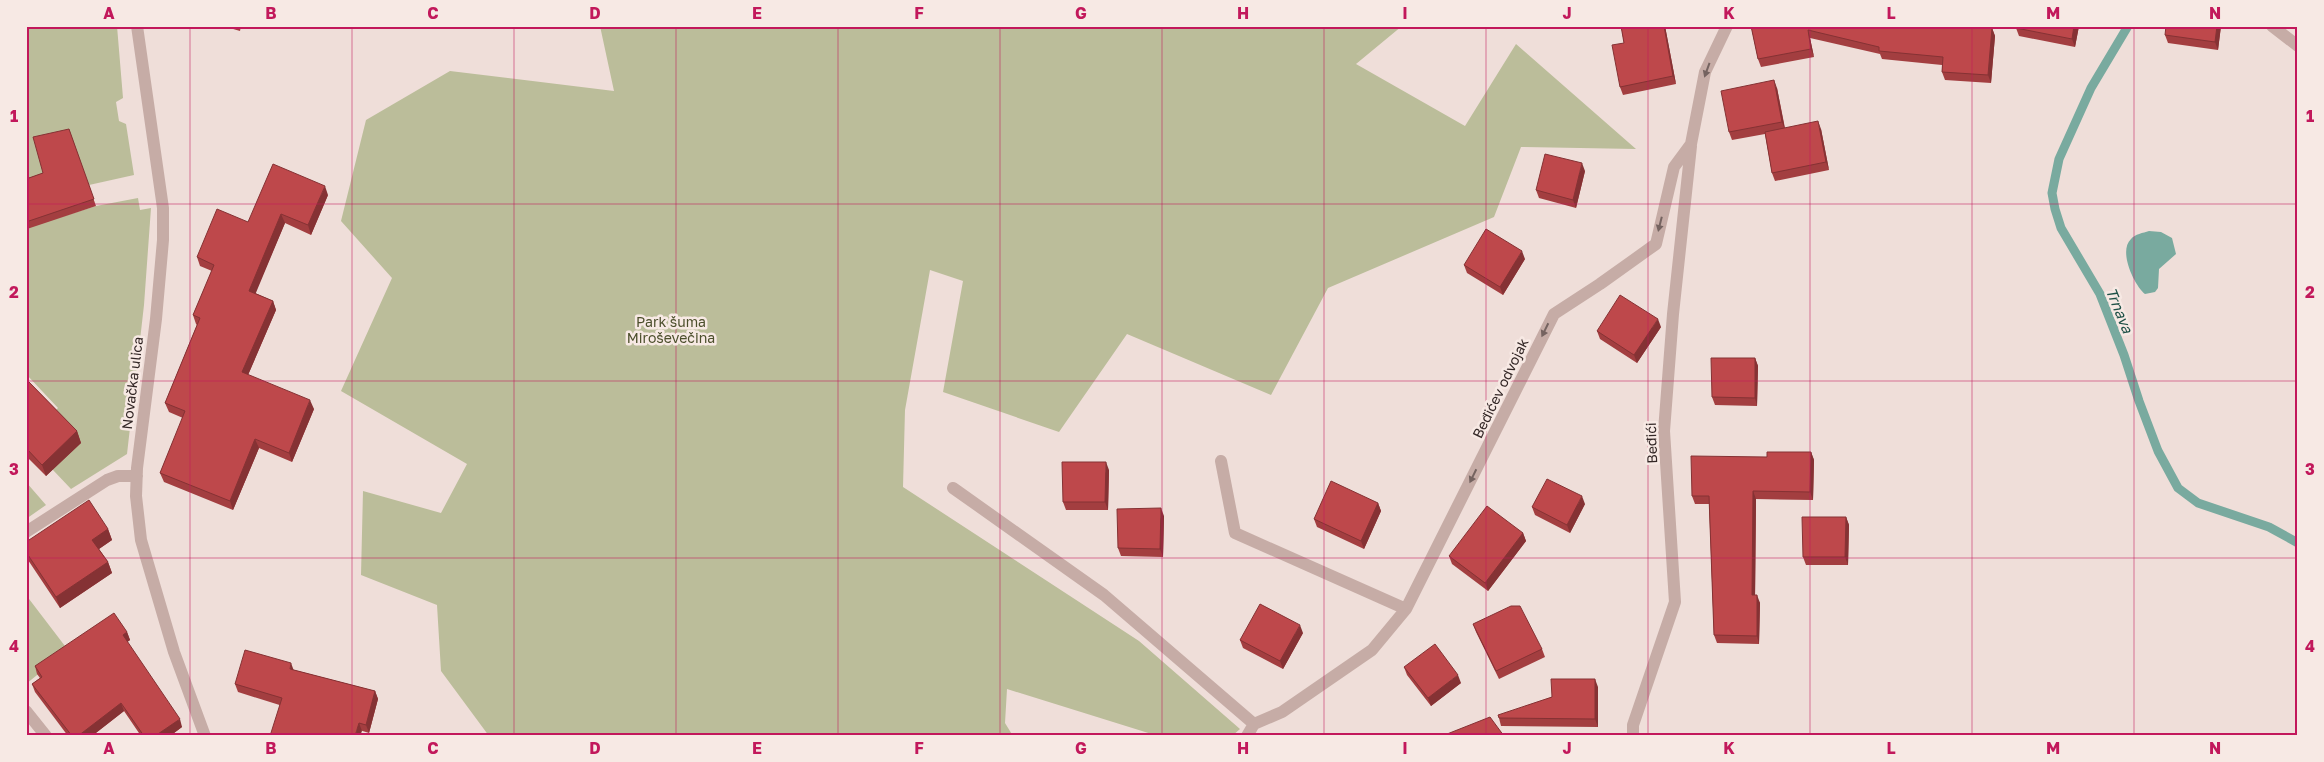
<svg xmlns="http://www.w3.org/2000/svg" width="2324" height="762" viewBox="0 0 2324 762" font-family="'Golos Text',sans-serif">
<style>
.green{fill:#bbbd9a}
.water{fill:#79aa9f}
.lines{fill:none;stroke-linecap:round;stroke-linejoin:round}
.stream{stroke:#79aa9f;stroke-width:9}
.minor{stroke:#c6aca6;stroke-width:12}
.wall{fill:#a33e40}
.shaded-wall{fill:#853234}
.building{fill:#be484b;stroke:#853234}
.oneway{fill:#756360}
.grid{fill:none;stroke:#c2185b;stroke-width:1;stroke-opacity:0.55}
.labels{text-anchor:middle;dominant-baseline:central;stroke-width:5;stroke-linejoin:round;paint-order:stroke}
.park-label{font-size:14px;fill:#4c4f2c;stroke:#f7e9e4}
.street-label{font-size:14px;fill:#332726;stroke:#f7e9e4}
.water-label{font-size:15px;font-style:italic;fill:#1f5147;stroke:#f7e9e4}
.neatline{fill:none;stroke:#c2185b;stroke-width:2}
.grid-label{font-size:16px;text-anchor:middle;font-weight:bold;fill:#c2185b}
</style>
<rect width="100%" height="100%" fill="#efded9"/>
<path class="green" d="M26,26h91l6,72 -7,4 3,19 7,3 8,51 -45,10 -6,-17 -57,19z
M600,26h802l-46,38 109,62 51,-82 120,105 -115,-2 -27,70 -166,71 -57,107 -144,-61 -68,98 -116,-40 20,-111 -33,-11 -25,140 -2,77 236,154 101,88 -8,7h-74l-151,-47 -2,34 8,13h-524l-48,-65 -4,-66 -76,-30 2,-84 78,22 26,-49 -126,-73 51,-113 -51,-57 25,-101 84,-49 164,20z
M138,198l2,12 11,-2 -7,97 -17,149 -56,35 -18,-19v-57l5,-5 -32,-34v-146l70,-22z
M26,482l20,23 -20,14z
M26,595l42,55 -42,34z"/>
<path class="water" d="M2149,231l12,1 11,6 4,16 -17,15 -1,19 -3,4 -10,2c-11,-9 -27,-43 -14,-55 4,-5 12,-6 18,-8z"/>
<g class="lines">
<path class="stream" d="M2128,26l-37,62 -32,71 -7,34 3,16 6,19 39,66 24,61 15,46 19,50 20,37 20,15 71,24 29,16"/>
<path class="minor" d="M137,26l26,182v32l-7,79 -19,149 -1,28 5,44 33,112 31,84
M2272,26l26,20
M1221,461l14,72 171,76
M953,488l151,107 150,129
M26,532l81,-52 11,-4h19
M26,711l20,25
M1247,736l7,-12 28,-12 90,-62 34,-41 148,-295 46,-30 56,-40 18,-77 17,-23 14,-72 22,-46
M1633,736v-11l42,-123 -11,-171 9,-117 18,-168"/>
</g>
<path class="wall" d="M223,26h18l-1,5z
M1621,26h44l11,58 -53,11 -3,-8 4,-44z
M1751,26l241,2 3,8 -4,47 -46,-3 -3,-8v-7l-60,-6 -2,-5 -70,-16 4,19 -53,10 -3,-8z
M2016,26h63l-4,21 -56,-11 -3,-8z
M2221,26l-3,24 -50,-7 -3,-8z
M1777,88l8,40 36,1 8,41 -54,11 -3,-8 -7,-39 -33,6 -3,-8z
M69,129l27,77 -69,23 -1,-50 17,-6z
M1585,171l-9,37 -37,-10 -3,-8z
M328,195l-17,40 -26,-12 -30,70 18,8 3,9 -28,65 66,34 -22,53 -33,-14 -26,62 -69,-28 -4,-9 23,-55 -14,-6 -4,-9 32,-78 -1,-1 -3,-9 19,-44 -12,-5 -3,-9 51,-35z
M1525,259l-22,36 -36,-22 -3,-8z
M1661,327l-24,36 -37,-24 -3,-8z
M1755,358l3,8 -1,40 -42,-1 -3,-8z
M26,379l51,52 4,12 -35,33 -20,-20z
M1811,452l3,8 -1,40 -57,-1 -1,96 5,8 -1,41 -42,-1 -3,-8 -5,-131h-14l-3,-8 75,-39z
M1109,470l-1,40h-42l-3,-8z
M1378,503l3,8 -17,38 -47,-22 -3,-8z
M1585,504l-15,29 -35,-18 -3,-8z
M1164,516l-1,41 -42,-1 -3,-8z
M1846,517l3,8 -1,40h-42l-3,-8z
M108,529l4,11 -13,9 9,13 4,11 -52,35 -34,-51v-15z
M1523,533l3,8 -38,50 -36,-27 -3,-8z
M1473,624l69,25 3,8 -46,22 -23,-47z
M127,632l3,8 -3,2 55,85 -12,9h-29l-17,-25 -32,25h-24l-33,-44 -3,-8 8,-6 -3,-4 -2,-8z
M1303,633l-20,36 -40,-21 -3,-8z
M1404,667l57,16 -30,23 -24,-31z
M294,670l81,21 3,8 -9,34 -131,-41 -3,-8z
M1598,687v40l-97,-1 -2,-8 53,-21z"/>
<path class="shaded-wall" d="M1664,26h1l11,58 -3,-8z
M2074,26h5l-4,21 -3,-8z
M2217,26h4l-3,24 -3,-8z
M1992,28l3,8 -4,47 -3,-8z
M1808,30l2,8 4,19 -3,-8z
M1774,80l3,8 8,42 -3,-8z
M1818,121l3,8 8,41 -3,-8z
M1582,163l3,8 -9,37 -3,-8z
M325,186l3,9 -17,40 -3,-10z
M281,214l4,9 -32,77 -4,-9z
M1522,251l3,8 -22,36 -3,-8z
M273,301l3,9 -31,72 -3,-10z
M1658,319l3,8 -24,36 -3,-8z
M1755,358l3,8 -1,40 -2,-8z
M310,400l4,9 -22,53 -3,-9z
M77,431l4,12 -35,33 -4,-11z
M255,439l4,9 -26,62 -3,-9z
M1811,452l3,8 -1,40 -3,-8z
M1106,462l3,8 -1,40 -3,-8z
M1753,491l3,8 -1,104 -3,-8z
M1582,496l3,8 -15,29 -3,-8z
M1378,503l3,8 -17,38 -3,-8z
M1161,508l3,8 -1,41 -3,-8z
M1846,517l3,8 -1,40 -3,-8z
M108,529l4,11 -16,11 -4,-11z
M1523,533l3,8 -38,50 -3,-8z
M108,562l4,11 -52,35 -4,-11z
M1757,595l3,8 -1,41 -2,-8z
M1300,625l3,8 -20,36 -3,-8z
M127,632l3,8 -4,3 -3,-8z
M291,663l3,8 -4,-2z
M1458,675l3,8 -30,23 -3,-8z
M1595,679l3,8v40l-3,-8z
M375,691l3,8 -9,34 -3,-8z
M121,703l3,8 -32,25h-14z
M180,719l2,8 -12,9h-15z
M359,723l3,8 -2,5h-5z"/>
<path class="building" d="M1621,26h43l9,50 -53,11 -8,-42 12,-2z
M1751,26h219l22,2 -4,47 -46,-3 1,-15 -64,-6v-4l-71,-17 3,19 -53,10z
M2016,26h58l-2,13 -56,-11z
M2166,26h51l-2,16 -50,-7z
M1774,80l8,42 -53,10 -8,-41z
M1818,121l8,41 -54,11 -7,-41z
M69,129l25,70 -68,23v-43l17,-6 -10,-36z
M1545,154l37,9 -9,37 -37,-10z
M273,164l52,22 -17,39 -27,-11 -32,77 24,10 -31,71 68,28 -21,53 -34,-14 -25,62 -70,-28 25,-62 -20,-8 35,-85 -7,-3 21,-50 -17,-8 20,-48 31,13z
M1486,229l36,22 -22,36 -36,-22z
M1620,295l38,24 -24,36 -37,-24z
M1711,358h44v40l-43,-1z
M26,379l51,52 -35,34 -16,-17z
M1767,452h44l-1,40 -57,-1 -1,104h5v41l-43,-1 -5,-139h-17l-1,-40 76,1z
M1062,462h44l-1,40h-42z
M1547,479l35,17 -15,29 -35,-18z
M1331,481l47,22 -17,38 -47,-22z
M89,500l19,29 -16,11 16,22 -52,35 -30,-45v-10z
M1487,506l36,27 -38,50 -36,-27z
M1161,508l-1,41 -42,-1 -1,-39z
M1802,517h44l-1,40h-42z
M1260,604l40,21 -20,36 -40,-21z
M1511,606h9l22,43 -46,22 -23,-47z
M114,613l13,19 -4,3 57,84 -25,17h-11l-23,-33 -43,33h-6l-40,-52 10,-7 -7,-11z
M1435,644l23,31 -30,23 -24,-31z
M245,650l46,13 -1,6 85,22 -9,34 -7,-2 -4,13h-85l12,-38 -47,-14z
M1551,679h44v40l-96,-1 -1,-3 54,-18z
M1490,717l14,19h-62z"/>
<defs><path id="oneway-solid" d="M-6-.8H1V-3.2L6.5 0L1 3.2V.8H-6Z" transform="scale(1.25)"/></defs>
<g class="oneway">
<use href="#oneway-solid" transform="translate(1707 70) rotate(110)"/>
<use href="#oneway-solid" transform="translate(1660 224) rotate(104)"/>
<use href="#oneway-solid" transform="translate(1545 330) rotate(116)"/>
<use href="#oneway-solid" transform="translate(1473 476) rotate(116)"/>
</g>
<path class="grid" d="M190,26v710M352,26v710M514,26v710M676,26v710M838,26v710M1000,26v710M1162,26v710M1324,26v710M1486,26v710M1648,26v710M1810,26v710M1972,26v710M2134,26v710M26,204h2272M26,381h2272M26,558h2272"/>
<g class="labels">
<g class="park-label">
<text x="671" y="321">Park šuma<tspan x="671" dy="16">Miroševečina</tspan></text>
</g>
<g class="street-label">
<text transform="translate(132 383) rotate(-83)">Novačka ulica</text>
<text transform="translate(1500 388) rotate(-64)">Beđićev odvojak</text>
<text transform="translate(1651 443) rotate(-92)">Beđići</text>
</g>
<g class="water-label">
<text transform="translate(2120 310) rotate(68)">Trnava</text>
</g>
</g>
<rect width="2324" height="762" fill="none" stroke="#f7e9e4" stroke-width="55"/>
<rect x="28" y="28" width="2268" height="706" class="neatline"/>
<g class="grid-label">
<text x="109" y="19">A</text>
<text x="271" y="19">B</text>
<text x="433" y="19">C</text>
<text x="595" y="19">D</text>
<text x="757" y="19">E</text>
<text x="919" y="19">F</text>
<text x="1081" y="19">G</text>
<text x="1243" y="19">H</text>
<text x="1405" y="19">I</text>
<text x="1567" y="19">J</text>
<text x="1729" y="19">K</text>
<text x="1891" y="19">L</text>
<text x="2053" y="19">M</text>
<text x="2215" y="19">N</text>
<text x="14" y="122">1</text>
<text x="2310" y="122">1</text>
<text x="14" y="298">2</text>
<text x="2310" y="298">2</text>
<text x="14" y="475">3</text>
<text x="2310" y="475">3</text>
<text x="14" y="652">4</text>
<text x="2310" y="652">4</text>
<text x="109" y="754">A</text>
<text x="271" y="754">B</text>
<text x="433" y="754">C</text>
<text x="595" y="754">D</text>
<text x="757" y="754">E</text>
<text x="919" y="754">F</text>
<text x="1081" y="754">G</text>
<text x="1243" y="754">H</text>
<text x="1405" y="754">I</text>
<text x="1567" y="754">J</text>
<text x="1729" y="754">K</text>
<text x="1891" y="754">L</text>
<text x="2053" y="754">M</text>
<text x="2215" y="754">N</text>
</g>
</svg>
